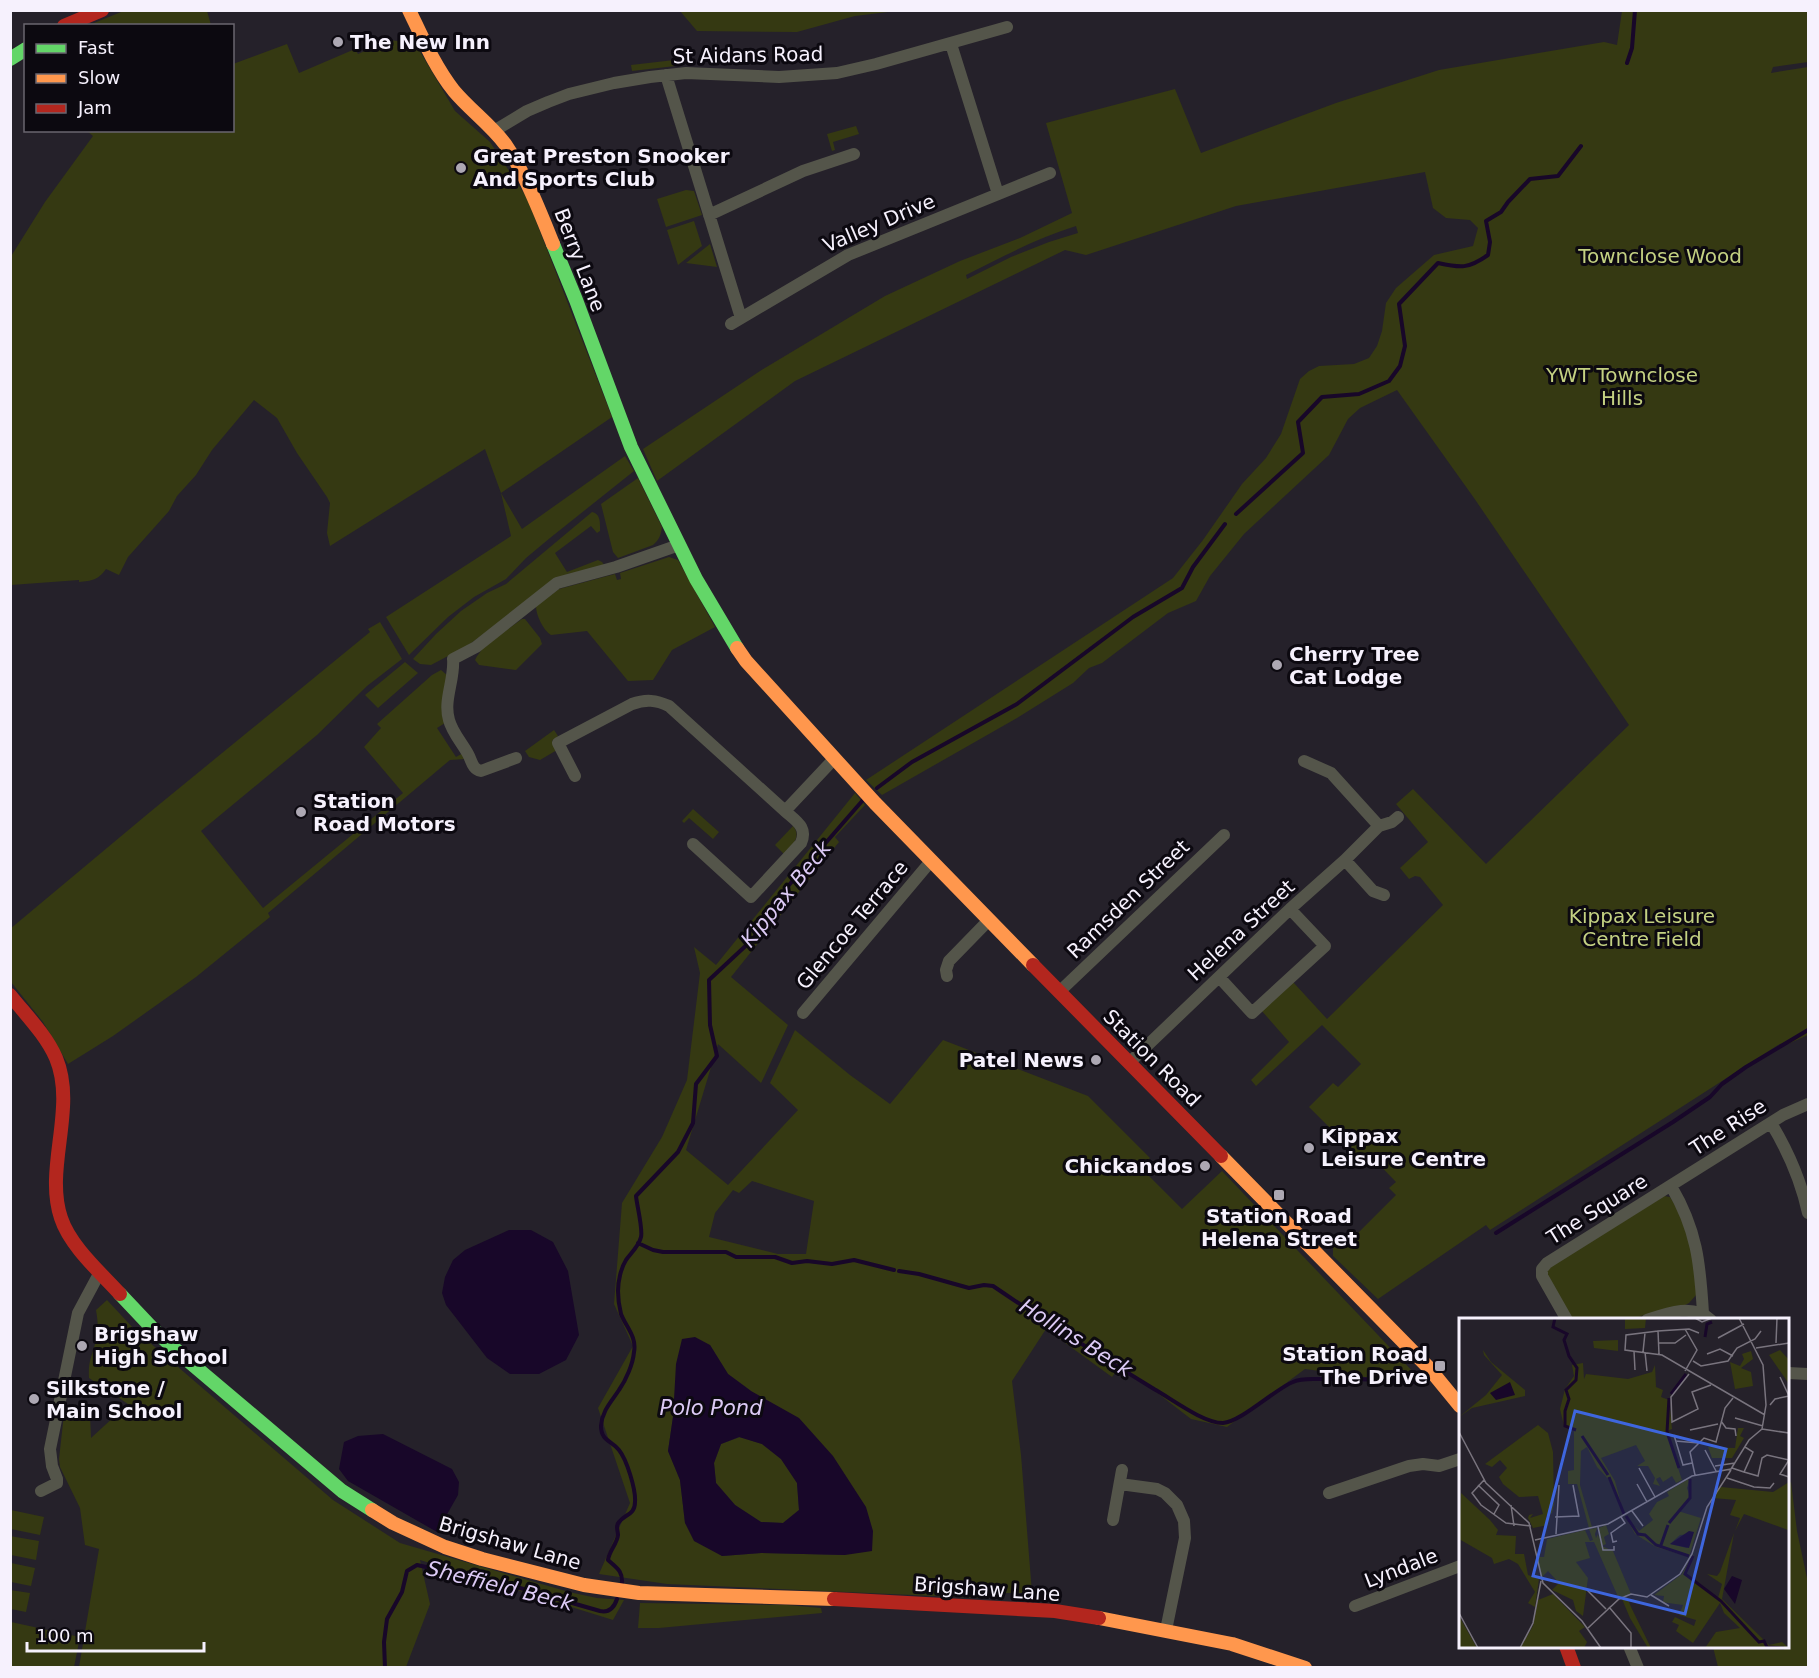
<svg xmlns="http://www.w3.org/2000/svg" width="1819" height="1678" viewBox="0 0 1819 1678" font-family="'DejaVu Sans',sans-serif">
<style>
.green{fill:#353912;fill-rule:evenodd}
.water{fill:#180729;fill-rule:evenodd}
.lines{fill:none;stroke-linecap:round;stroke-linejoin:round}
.stream{stroke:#180729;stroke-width:4}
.street{stroke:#54554a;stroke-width:12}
.fast{stroke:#63d668;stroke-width:14}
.slow{stroke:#ff974d;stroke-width:14}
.jam{stroke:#b3261e;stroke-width:14}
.poi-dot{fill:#ada8b3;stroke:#0c0910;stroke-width:2}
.labels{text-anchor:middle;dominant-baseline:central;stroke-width:6;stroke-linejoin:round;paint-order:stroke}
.poi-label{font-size:20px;font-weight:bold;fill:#f6f1fd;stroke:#0c0910;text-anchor:start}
.street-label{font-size:20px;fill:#f6f1fd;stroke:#0c0910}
.park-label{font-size:20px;fill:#c4d182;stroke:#0c0910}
.water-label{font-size:21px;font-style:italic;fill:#dccaf5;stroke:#0c0910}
.inset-river{fill:none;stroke:#180729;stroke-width:3}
.inset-road{fill:none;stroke:#79747e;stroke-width:1.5}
.view{fill:#3e66de;fill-opacity:0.15;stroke:#3e66de;stroke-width:3}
.inset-edge{fill:none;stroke:#f6f1fd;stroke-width:3}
</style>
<rect width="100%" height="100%" fill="#25212a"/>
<path class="green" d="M126,10l81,1 4,14h-122z
M680,11h216l-41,5 -58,16 -100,-1z
M1622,11h186v51l-35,5 -2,6 37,-6v968l-20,9 -2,-2 -8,3 -288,185 -4,-5 -108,74 -45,-43v-8l10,-12 6,6 47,-47 -7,-7 7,-6 -28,-29 -7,6 -52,-52 24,-24 5,4 23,-23 -39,-39 -66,61 -5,-6 38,-38 -28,-32 32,-28 34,37 116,-114 -23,-28 -5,-1 -6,3 -9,-11 28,-26 -32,-38 17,-15 73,75 143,-139 -155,-227 -77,-108 -37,18 -12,11 -19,36 -85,79 -34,42 -14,25 -28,12 -66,50 -13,5 -16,15 -56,35 -135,77 -16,-15 307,-202 30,-38 39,-56 24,-26 15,-24 19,-55 9,-8 10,-5 35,-2 15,-6 8,-12 5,-15 4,-28 10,-15 38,-33 39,-9 5,-18 -8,-8 -24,-2 -13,-10 -8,-36 -189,34 -150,49 -21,-5 -270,131 -138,100 -14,-32 117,-78 125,-75 75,-35 60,-23 52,-25 -26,-90 129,-34 26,64 135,-50 103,-33 165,-28 13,3zM1076,226l2,7 -29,9 -38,15 -44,22 -1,-4c36,-18 71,-37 110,-49z
M389,40l26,3 40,68 35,31 37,56 85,219 -111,76 21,36 103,-73 9,15 -84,67 -24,20 -20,21 -32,18 -26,20 -39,38 -23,-38 125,-81 -10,-43 -16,-44 -155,97 -3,-13 3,-30 -3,-6 -30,-44 -20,-35 -23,-18 -42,50 -16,25 -19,21 -8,15 -41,46 -9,18 -13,-6c-8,11 -14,12 -27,13v-2l-68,5 -1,-327 35,-56 48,-66 -6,-5 145,-1 1,-66 54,-20 12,29 56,-24 3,5z
M683,59l1,6 -52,6 -1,-6z
M856,126l3,8 -26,8 2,8 -3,1 -5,-17z
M686,190l8,1 8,24 -36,12 -9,-28z
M694,221l8,25 -24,19 -11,-35z
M710,244l7,23 -31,-4z
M638,478l24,49c-1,8 -3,13 -9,18l-35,13 -5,-6 -12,-48z
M592,512c9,2 8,11 8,19l-3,2 -6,-7 -36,27 12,19 31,-12 4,2 3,4 -37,8 -101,72 -36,19 -11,-1 -7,-5 23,-25 25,-23 26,-18 19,-9z
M669,557l9,3 37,67 -43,23 -19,30 -25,1 -41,-50 -36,4c-8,-5 -15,-20 -15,-29l23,-17 56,-15 2,6 4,-1 -1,-6z
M522,619h3l15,19 2,6 -26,26 -37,-5 -4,-5c2,-5 6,-8 8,-13z
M380,622l22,37 -35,27 -50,49 -116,96 62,77 140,-115 -39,-46 17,-19 -4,-4 55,-49 9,-5 7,6 -3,47 -8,5 19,29 7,-4 2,6 -15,1 -6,5 -176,148 2,4 -74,60 -83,59 -45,28 -25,-42 -32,-40 -1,-53 140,-117 220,-180 -2,-3z
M405,662l13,11 -40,35 -13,-13z
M554,730l4,6 -6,5 5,9 -17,10 -11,-3 -4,-6z
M855,793l10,12 -30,32 4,5 -108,135 57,48 -24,52 -3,6 -43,-39 -32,106 42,35 70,-75 -28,-27 25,-53 55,45 40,29 53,-64 145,56 62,62 -10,9 42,42 40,-38 195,205 -7,7 -105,-14 -78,58 -36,-8 -70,-54 -9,12 -66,-48 -34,52 9,74 11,138h-26l-27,5 -312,-14 -68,-10 31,-71 -32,-95 35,-62 -19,-42 8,-101 40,-66 25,-57 13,-107 -6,-26 22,18zM752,1181l62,20 -8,53h-28l-69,-17 6,-24 18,-23 6,3zM710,1345l18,29 23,17 94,164 -84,-2 -39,3 -37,-33 -5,-43 -12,-29 5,-34z
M693,809l26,23 -6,7 -24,-21 -5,5 -2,-2z
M793,826c9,11 -1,19 -9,28l-9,-9z
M1664,1196l6,1c21,32 23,61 27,97l-8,9 -6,3 -36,8 -14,5h-60l-26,-41v-9z
M107,1300l28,30 198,170 67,43 169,49 28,6 27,2 -11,20 -193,-60 10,44 -24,63h-327l20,-118 -14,-4 -5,-37 -20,-41 -1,-8 5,-45h26l1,24 37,-34 -39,-26c-1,-16 2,-19 6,-34 4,-11 3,-22 1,-34z
M740,1437l22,7 19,15 16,24 2,27 -16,13 -22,-1 -26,-17 -19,-22 -2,-20 7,-19z
M1791,1482l6,49 11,52v84h-90l-5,-20 75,-1v-162z
M11,1510l33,7 -4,18 -29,-6z
M10,1536l29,5 -3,19 -25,-5z
M11,1563l24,5 -4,18 -20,-4z
M10,1590l20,3 -4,19 -15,-3z
M640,1603l147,2 34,3 1,5 -163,15h-21z
M11,1622l69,15 -6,30h-63z"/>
<path class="water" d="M509,1230h22l22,12 15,29 11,64 -13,25 -27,14h-29l-23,-16 -41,-53 -4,-12 3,-16 8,-17 12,-10z
M695,1337l15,8 18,29 23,17 48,27 34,38 33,51 7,24 -1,20 -27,4 -84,-2 -39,3 -28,-15 -9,-18 -5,-43 -12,-29 5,-34 3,-53 6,-25zM739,1437l23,7 19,15 16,24 2,27 -16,13 -22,-1 -26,-17 -19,-22 -2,-20 7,-19z
M383,1434l69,35 7,13 -1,13 -21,37 -89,-51 -9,-12 5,-27 14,-6z"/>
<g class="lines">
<path class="stream" d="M1627,63l5,-15 3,-38
M1236,514l67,-61 -5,-31 24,-25 37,-3 30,-13 11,-15 5,-20 -6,-42 39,-41c23,5 30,6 50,-8l2,-13 -4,-21 15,-9 7,-10 22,-23 28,-3 23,-30
M877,788l35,-26 105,-58 116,-87 49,-29 11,-21 32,-43
M1496,1233l177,-111 37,-25 12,-13 24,-17 62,-37
M638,1243l15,7 10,2h63l10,5h39l17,6 15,-2 25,3 22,-4 40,10
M899,1271l20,3 50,14 15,-3 9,1c53,36 107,70 161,103 18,10 49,34 69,34 18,-1 52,-34 70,-41 8,-4 18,-3 27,-3 32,-1 64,1 95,3
M622,1584c1,-13 -5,-16 -14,-24 1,-9 9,-16 10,-25 0,-5 -3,-9 1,-13 6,-8 16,-7 16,-20 1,-12 -8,-42 -16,-52 -7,-9 -18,-9 -18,-24 1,-15 10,-24 18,-36 7,-10 14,-26 15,-38 3,-15 -8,-25 -13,-38 -2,-8 -3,-15 -3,-23 0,-10 3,-23 8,-31 5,-7 13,-14 15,-23 2,-8 -4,-31 -5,-41l42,-44 15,-29 3,-39 21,-28 -7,-31 -1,-45 44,-41 36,-54 74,-85
M385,1668l-1,-26 3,-23 15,-27 5,-21 10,-6 103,23 80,23c9,2 14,-3 17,-12"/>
<path class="street" d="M951,44l47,150
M666,75l75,243
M494,131l33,-20 21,-9 21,-8 45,-11 36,-6 36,-4 93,4 58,-4 39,-9 131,-37
M709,215l94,-44 51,-17
M731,324l117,-69 202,-82
M516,758l-35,13c-9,-2 -9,-10 -13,-17 -6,-11 -16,-22 -19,-34 -6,-20 6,-41 4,-61l23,-12 81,-64 59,-16 63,-22
M1304,761l27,12 48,53
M575,776l-17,-33 74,-39c14,-5 24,-4 37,2l116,105 49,-52
M1379,826l13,-4 6,-5
M693,844l58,53 50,-54c7,-16 -5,-22 -16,-32
M1345,860l28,31 11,4
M947,976l-1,-6 3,-9 40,-41
M1219,977l33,36 73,-67 -35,-37
M1059,992l165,-157
M803,1013l128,-152
M1130,1062l160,-153 55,-49 34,-34
M1771,1123c17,28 30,58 37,90
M1671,1186c26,44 29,77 32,127
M1567,1320l-25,-44v-7l5,-6 236,-148 25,-11
M1647,1320c20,-7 46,-17 64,0
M1788,1373l20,1
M1120,1484l37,5 8,4 12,12 7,16 1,17 -19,92
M41,1491l16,-8v-4l-5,-13 -2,-17 28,-136 22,-41
M1329,1493l80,-27 14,-2 16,2 21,-7
M1113,1520l9,-50
M1355,1606l105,-40
M1629,1646l9,22"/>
<path class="fast" d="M10,59l16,-10
M553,244l23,56 55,147 65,132 41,69
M120,1294l34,36 32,29 156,132 30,19"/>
<path class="slow" d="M409,10c13,27 26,57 45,81 16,19 36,33 51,53 20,29 35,68 48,100
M737,648l9,13 129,142 158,162
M1221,1156l207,211 32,39
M372,1510l21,13 52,24 37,12 102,26 55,8 195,6
M1099,1618l133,26 73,24"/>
<path class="jam" d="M64,26l38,-16
M1033,965l188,191
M10,995c16,20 36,40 46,63 21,50 -12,110 5,160 9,28 40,55 59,76
M834,1599l221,12 44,7
M1566,1646l8,22"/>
</g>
<g class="poi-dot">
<circle cx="338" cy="42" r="6"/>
<circle cx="461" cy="168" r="6"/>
<circle cx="1277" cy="665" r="6"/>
<circle cx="301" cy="812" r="6"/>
<circle cx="1096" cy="1060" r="6"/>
<circle cx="1309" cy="1148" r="6"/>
<circle cx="1205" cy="1166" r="6"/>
<rect x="1273" y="1189" width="12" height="12" rx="3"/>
<circle cx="82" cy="1346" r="6"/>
<rect x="1434" y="1360" width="12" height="12" rx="3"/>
<circle cx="34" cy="1399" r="6"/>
</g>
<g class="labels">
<g class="poi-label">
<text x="350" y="42">The New Inn</text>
<text x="473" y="156">Great Preston Snooker<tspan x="473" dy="23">And Sports Club</tspan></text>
<text x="1289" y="654">Cherry Tree<tspan x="1289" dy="23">Cat Lodge</tspan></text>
<text x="313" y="801">Station<tspan x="313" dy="23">Road Motors</tspan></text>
<text x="1084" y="1060" text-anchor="end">Patel News</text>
<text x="1321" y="1136">Kippax<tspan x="1321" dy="23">Leisure Centre</tspan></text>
<text x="1193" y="1166" text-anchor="end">Chickandos</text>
<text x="1279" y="1216" text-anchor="middle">Station Road<tspan x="1279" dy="23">Helena Street</tspan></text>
<text x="94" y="1334">Brigshaw<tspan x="94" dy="23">High School</tspan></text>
<text x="1428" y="1354" text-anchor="end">Station Road<tspan x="1428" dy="23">The Drive</tspan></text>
<text x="46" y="1388">Silkstone /<tspan x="46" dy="23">Main School</tspan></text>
</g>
<g class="street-label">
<text transform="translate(748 55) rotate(-1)">St Aidans Road</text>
<text transform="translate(879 223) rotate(-23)">Valley Drive</text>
<text transform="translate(580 260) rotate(69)">Berry Lane</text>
<text transform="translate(1128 899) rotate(-44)">Ramsden Street</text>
<text transform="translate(852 925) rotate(-50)">Glencoe Terrace</text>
<text transform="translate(1241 930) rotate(-43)">Helena Street</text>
<text transform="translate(1152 1058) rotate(45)">Station Road</text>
<text transform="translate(1728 1127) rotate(-33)">The Rise</text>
<text transform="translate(1597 1209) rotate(-32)">The Square</text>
<text transform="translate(510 1543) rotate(16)">Brigshaw Lane</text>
<text transform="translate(1401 1568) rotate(-21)">Lyndale</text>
<text transform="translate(987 1589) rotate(4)">Brigshaw Lane</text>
</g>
<g class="park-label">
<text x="1660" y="256">Townclose Wood</text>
<text x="1622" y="375">YWT Townclose<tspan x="1622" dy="23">Hills</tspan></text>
<text x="1642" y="916">Kippax Leisure<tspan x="1642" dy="23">Centre Field</tspan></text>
</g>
<g class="water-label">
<text transform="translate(786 894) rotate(-51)">Kippax Beck</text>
<text transform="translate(1076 1338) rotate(32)">Hollins Beck</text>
<text x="711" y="1408">Polo Pond</text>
<text transform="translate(500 1586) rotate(14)">Sheffield Beck</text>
</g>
</g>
<g transform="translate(1459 1318)">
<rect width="330" height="330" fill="#25212a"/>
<path d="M166,0h21l-1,10 -20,1zM159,22v11l-24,-3 -1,-7zM24,32l8,12 34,28v6l-53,12 -13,9 27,-22 16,-20 -18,-20zM321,32l9,10v24l-20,-29zM292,33l2,8 -12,9 10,4 2,14 -18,3 -5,-27 10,4 4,-7 -2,-5zM124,45l1,16 2,-5 42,5 24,-7 3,-7 1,22 7,3 -2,7 8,3 3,29 -5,2 1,7 14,42 -6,3 -4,-7 -9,6 -3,-5 -4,2 4,7 -7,-2 2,-6 -7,-12h-11l8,-5 -9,-16 -35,13 14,23 9,34 -12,-32 -15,-16 -10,-20 -6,4 -1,34 12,42 -3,1 -12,-44h-9v-13l6,-1v-40l-10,-4 -4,-17 5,-20 9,-13 -2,-11zM79,107l10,8 5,19 1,52 -2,9 -6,3 2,9 -15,3 -5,-10 1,-3 4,-1 -3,4 13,-4 -5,-18 -19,1 -16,-13 -4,-7 8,-9 -7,-8 -8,7 -7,-3zM279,110h6l-4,8 4,2 -12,20h-20l-4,-11 27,1zM231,160l-3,10 3,9 -12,14 23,7 -12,39 -33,-10 -21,-13 -10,-18 14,15 14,-11 -4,-6 8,-12 12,-6 -2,-4zM234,216l-6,14 -17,-4 10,-9zM330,164l-1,48 -44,-16 -9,17 5,-13 -10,-3 6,-15 -23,-2 8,-11 52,5zM2,175l29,27 8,10 -2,5 20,1 -1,18h9l4,21 11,4 -4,28 -7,-4 7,-11 -17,-28 -9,-5 -15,5 -2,-6 -33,-19zM147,207l3,9 -5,3 2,7 -4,2 11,5 18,43 -12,5 -25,-57h-9l5,16 -14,4 12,16 -5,38 -7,-5 -3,-11 -21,-10 7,-7 -11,-12 -7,7 -4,-21h7l3,-18 38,-9 5,11 3,-1 -4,-11 8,-1 -2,6 1,4 2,-4 1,5v-11zM275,215l-12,66 47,46 13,-3 7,6h-84l11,-16 24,-4 -16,-15 -4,-10 -27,40 -17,-12 3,-6 -7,-3 3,-5 19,9 2,-6 -17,-5 4,-10 -15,-2 -5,-1 1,-6 -10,-1 28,-21 10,-19 -8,18 34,25 4,-14 -15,-10 10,2 3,-4zM94,276l32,33 -6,4 8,11 -3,6h-64l13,-22 5,-26zM168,279l4,10 20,41h-3l-18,-30 -8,-19zM0,298l18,32h-18z" fill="#353912" fill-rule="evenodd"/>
<path d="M51,64l5,13 -19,5 -6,-7zM230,213l5,1 -5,16 -19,-4zM273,258l10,4 -7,24 -11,-15z" fill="#180729"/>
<path class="inset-river" d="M96,0l-2,9 14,7 -3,6 5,16 8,12 -1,12 -10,10 3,9 -4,12v15l11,4M246,19l2,-13 5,-2M212,76l15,-20M210,80l-2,34 12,36M123,118l26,39M150,159l15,37M167,198l12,18 7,1 11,10 33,11M210,205l21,-25v-19M202,227l7,-20M234,238l-8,18 36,27 38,41 5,-1 3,6 17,1"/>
<path class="inset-road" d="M236,0l7,4 10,-4M280,0l24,47 3,40 -4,24M199,13l-32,4 -1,15 37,5 103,60M259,20l26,-14M200,25h16l11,-8M317,25l1,-25M297,30l33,-5M175,33l1,19M184,34l2,-19M186,34l2,19M200,36l-1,-23 31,-2 10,4M248,36l13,-5 13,7M234,43l8,5 27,-5 9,-13 18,-9 6,-8M226,53l12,-21 -12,-21M230,56l-18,23 1,25 26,-13 -6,-17 19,-7M321,59l9,19M311,87l5,-6 14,-3M276,100l28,8M262,103l5,7 9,1 1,7M303,111l27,4M231,112l28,-6M0,114l27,51 43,40 14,60 39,38 19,27M215,117l9,30 9,-2M216,123l24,2M246,132l11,21M256,148l20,-3M180,150l16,29M273,150l12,4 9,-20 -8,-5M285,154l14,4 4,-18 5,-3 22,5 -9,14 9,3M236,157l-5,-23 14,-14 12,4 9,-34 8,-10M268,160l27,9 16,1 4,-5M25,162l-12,13 9,12 25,18 25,3M178,166l10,18M19,167l21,20 -5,9M114,167l6,32M52,187l3,21M173,193l11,15M96,199l24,-1M139,209l5,23h11v-4M97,216l3,-49M76,222l73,-16 84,-48 39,-7 18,-29 13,-11M158,223l-4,1 -2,-9 14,-10 -4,-6M128,272l19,19M192,277l18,11M150,289l22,26v15M0,295l19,35M129,310l31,-29 12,-5 16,3 33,-23 12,-20 15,-47 24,-37M61,330l13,-25 8,-42"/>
<path class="view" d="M116,93l151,38 -41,165 -152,-38z"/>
<rect width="330" height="330" class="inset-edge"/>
</g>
<rect width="1819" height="1678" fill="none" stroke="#f6f1fd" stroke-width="24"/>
<rect x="24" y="24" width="210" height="108" fill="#0c0910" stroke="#6a666f" stroke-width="1.5"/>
<rect x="36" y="44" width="30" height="9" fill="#63d668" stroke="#6a666f" stroke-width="1.5"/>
<text x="78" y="54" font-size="18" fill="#f6f1fd">Fast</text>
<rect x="36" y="74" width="30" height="9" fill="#ff974d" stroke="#6a666f" stroke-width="1.5"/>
<text x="78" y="84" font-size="18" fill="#f6f1fd">Slow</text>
<rect x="36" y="104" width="30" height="9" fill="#b3261e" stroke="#6a666f" stroke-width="1.5"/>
<text x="78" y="114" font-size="18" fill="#f6f1fd">Jam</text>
<path d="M27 1642v9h177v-9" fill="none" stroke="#f6f1fd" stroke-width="3"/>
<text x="36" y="1642" font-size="18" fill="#f6f1fd" stroke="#0c0910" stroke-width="4.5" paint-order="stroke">100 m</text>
</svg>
